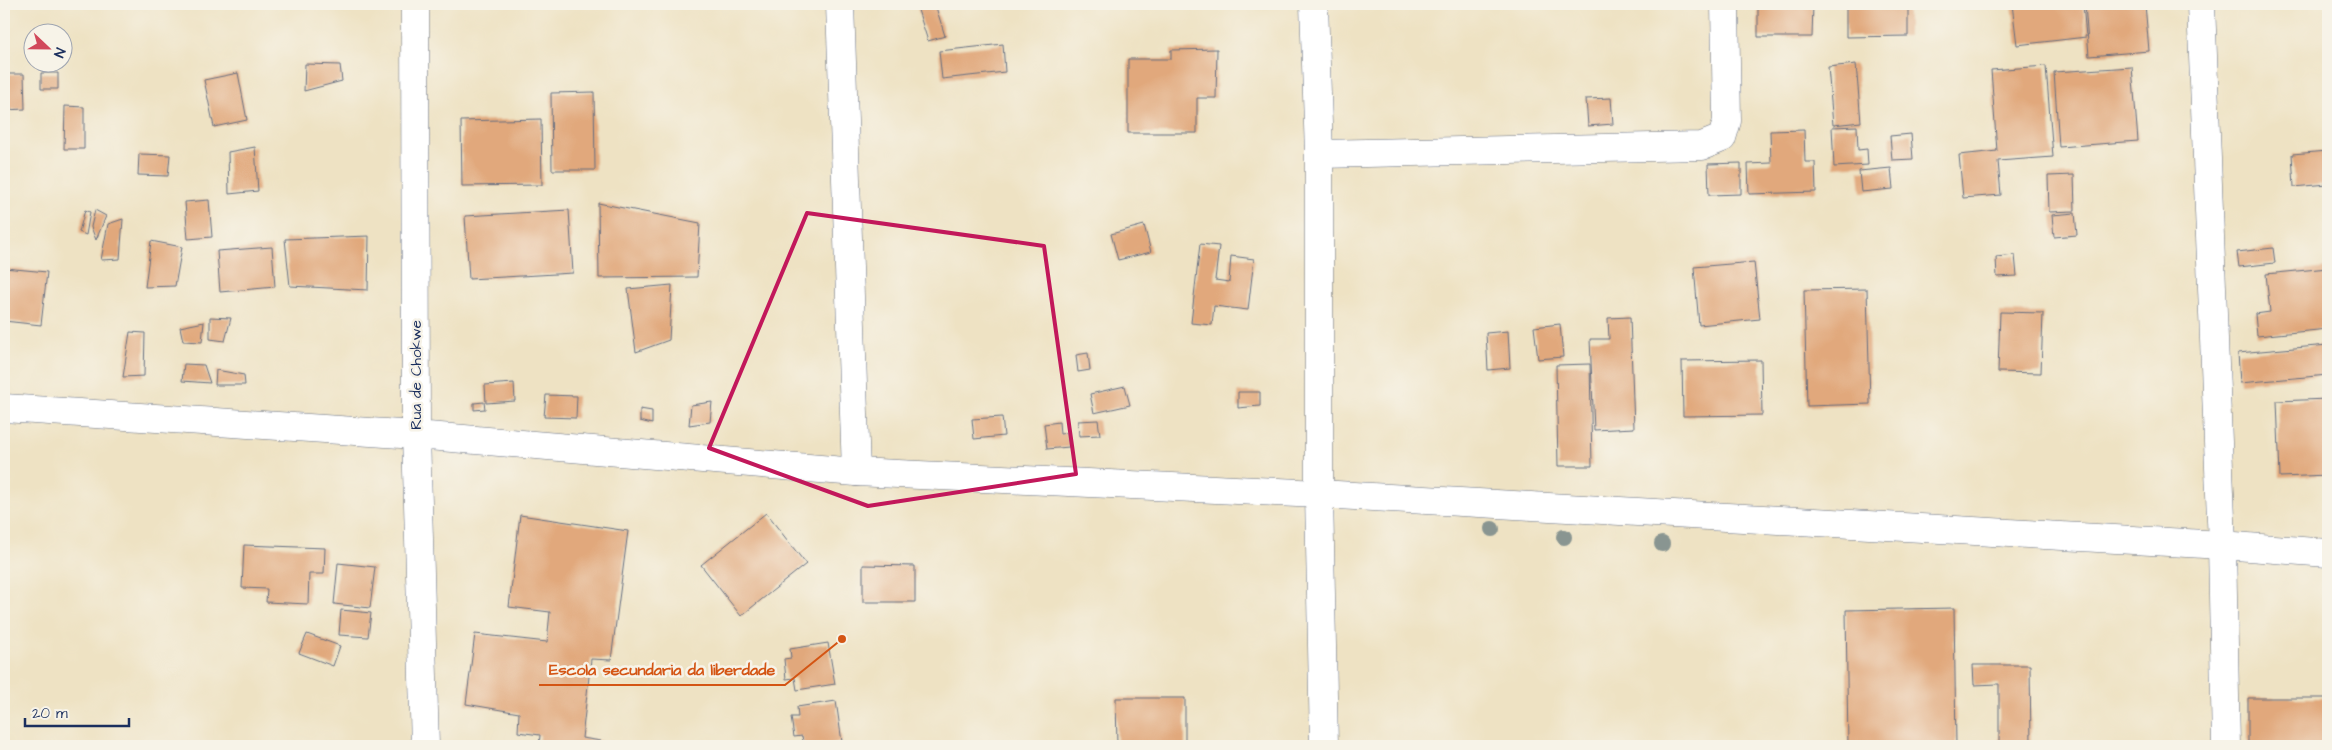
<svg xmlns="http://www.w3.org/2000/svg" width="2332" height="750" viewBox="0 0 2332 750" font-family="'Architects Daughter',sans-serif">
<style>
.building{fill:#e1a87b}
.lines{fill:none;stroke-linecap:round;stroke-linejoin:round}
.minor-casing{stroke:#656e81;stroke-width:29}
.tertiary-casing{stroke:#656e81;stroke-width:29}
.minor{stroke:#fff;stroke-width:28}
.tertiary{stroke:#fff;stroke-width:28}
.tree{fill:#899591}
.marked{fill:none;stroke:#c2185b;stroke-width:4;stroke-linejoin:round}
.labels{text-anchor:middle;dominant-baseline:central;stroke-width:5;stroke-linejoin:round;paint-order:stroke}
.street-label{font-size:15px;fill:#1b2f5e;stroke:#f7f3e8}
.leader{fill:none;stroke:#d45514;stroke-width:2}
.callout-dot{fill:#d45514;stroke:#f7f3e8;stroke-width:2}
.callout-label{font-size:16px;text-anchor:middle;font-weight:bold;fill:#d45514;stroke:#f7f3e8;stroke-width:5;stroke-linejoin:round;paint-order:stroke}
</style>
<rect width="100%" height="100%" fill="#f7f3e8"/>
<filter id="ink" filterUnits="userSpaceOnUse"><feTurbulence type="fractalNoise" baseFrequency=".02" numOctaves="2"/><feDisplacementMap in="SourceGraphic" scale="10" xChannelSelector="R" yChannelSelector="G"/><feConvolveMatrix kernelMatrix="1 2 1 2 8 2 1 2 1" color-interpolation-filters="sRGB"/></filter>
<filter id="wash" filterUnits="userSpaceOnUse"><feTurbulence type="fractalNoise" baseFrequency=".0096" numOctaves="4" result="noise"/><feDisplacementMap in="SourceGraphic" scale="20" xChannelSelector="R" yChannelSelector="G"/><feGaussianBlur stdDeviation="1.12" result="paint"/><feColorMatrix in="noise" values="0 0 0 0 0 0 0 0 0 0 0 0 0 0 0 0 0 1.4 0 .05"/><feComposite in="paint" operator="in"/></filter>
<g filter="url(#wash)">
<rect width="100%" height="100%" fill="#eee2c3"/>
<g id="blocks">
<path class="building" d="M916,4h19l10,32 -17,5z
M1758,4h55l-1,33h-54z
M1846,4h62v32l-62,1z
M2012,4h71l3,33 -69,8z
M2085,4h60l4,47 -60,5z
M1003,44l2,28 -63,7 -3,-28z
M1217,49l-1,49h-19v35h-69v-74h43v-9z
M305,64l35,1 2,16 -38,10z
M1856,64l5,58 -28,3 -5,-58z
M2046,66l7,91 -55,4 3,34 -38,3 -4,-43 38,-4 -6,-81z
M2132,67l6,74 -79,6 -5,-75z
M41,73h17v16h-17z
M238,73l9,47 -33,7 -10,-47z
M4,74h20l1,35 -21,1z
M594,92l1,78h-43l-1,-77z
M1611,98l2,26 -25,2 -2,-27z
M65,106l19,1v42h-20z
M541,119l1,66 -80,1 -1,-65z
M1857,126l1,24 9,-1 1,16 -34,2 -2,-40z
M1804,130l1,32h10l1,30 -67,2 -1,-30 23,-1 -1,-32z
M1911,134l2,25 -21,1 -2,-24z
M255,147l3,44 -29,3 -1,-42z
M2328,151v33l-34,3 -2,-33z
M139,154l31,1 -2,21 -30,-1z
M1741,163v31l-32,1 -1,-31z
M1891,168l2,21 -32,3 -2,-21z
M2074,175l1,36 -26,1 -1,-36z
M209,200l3,37 -24,2 -3,-37z
M598,203l102,20 -3,54 -98,1z
M85,210l5,2 -4,23 -7,-3z
M95,210l11,6 -10,24 -5,-13z
M569,210l4,63 -104,6 -4,-63z
M2075,213l2,22 -23,2 -2,-22z
M123,219l-3,40 -19,1 7,-36z
M1144,225l7,27 -33,8 -7,-26z
M369,236l-1,54 -78,-4 -5,-47z
M151,241l31,6 -7,39 -30,1z
M1200,244l19,2 -4,34 14,2 2,-26 23,3 -6,51 -34,-4 -2,19 -21,-2z
M272,247l3,40 -55,5 -3,-41z
M2273,248l2,15 -36,4 -2,-15z
M2015,255l2,21 -20,1 -1,-20z
M1754,262l6,57 -61,6 -5,-58z
M4,268l43,4 -6,53 -37,-4z
M2328,268v61l-71,7 -2,-22 15,-2 -4,-38z
M672,285l-3,55 -33,12 -8,-63z
M1867,289l3,115 -63,2 -3,-116z
M2000,312l43,1 -2,60 -43,-1z
M210,317l21,1 -6,23 -15,-2z
M1630,317l4,111 -40,2 -4,-91h19l-1,-21z
M204,322l-2,20 -19,-1 -3,-14z
M1560,324l3,33 -25,2 -4,-32z
M1508,331l2,37 -22,2 -2,-37z
M130,332l15,1 -1,43 -21,1z
M2328,345v30l-88,8 -2,-30z
M1088,353l2,17 -12,2 -2,-17z
M1761,360l1,55 -79,1 -1,-55z
M184,364l20,1 6,18 -28,-2z
M1590,364l2,102h-34l-2,-101z
M216,370l28,5 1,10h-30z
M514,383l1,18 -29,2 -1,-18z
M1125,386l5,19 -36,8 -4,-19z
M1238,392h22v14l-22,2z
M546,395l31,1 -1,22 -32,-1z
M2328,399v76l-48,2 -3,-76z
M484,402l1,7 -11,1v-7z
M712,402l-2,20 -21,3 2,-20z
M640,409l12,2v13l-12,-3z
M1002,417l2,19 -30,3 -2,-20z
M1098,420l2,15 -21,1 -1,-15z
M1059,422l1,12 7,-1 2,14 -22,2 -3,-25z
M766,513l40,51 -65,52 -40,-51z
M520,515l108,16 -17,129 -20,-1 -9,79 19,3v5h-62l1,-11 -22,-3 1,-19 -53,-9 9,-70 72,8 3,-30 -41,-5z
M244,545l81,3 -1,26h-15l-1,30 -42,-2 1,-13 -25,-1z
M338,563l37,4 -5,41 -36,-4z
M863,565l52,1v36h-52z
M1954,608l2,138h-108l-2,-136z
M341,610l30,3 -3,24 -29,-2z
M307,634l33,12 -7,20 -34,-13z
M828,643l7,41 -38,6 -2,-12 -9,1 -2,-20 7,-1 -1,-9z
M1973,665h57l1,81h-32v-62l-25,1z
M1116,698h69v48h-68z
M2248,698h79v48h-79z
M836,701l6,41 -38,4 -2,-10 -8,1 -3,-20h7l-1,-10z"/>
</g>
</g>
<g filter="url(#ink)">
<use href="#blocks" fill-opacity="0" stroke="#656e81" stroke-width="1"/>
<g class="lines">
<defs>
<path id="minor" d="M840,4l16,468
M1314,4l5,150v340l5,252
M2201,4l21,541 4,201
M1319,154l383,-8 20,-8 5,-17 -2,-117"/>
<path id="tertiary" d="M415,4l1,431 9,311
M4,408l412,27 440,37 463,22 903,51 106,8"/>
</defs>
<use href="#minor" class="minor-casing"/>
<use href="#tertiary" class="tertiary-casing"/>
<use href="#minor" class="minor"/>
<use href="#tertiary" class="tertiary"/>
</g>
<g class="tree">
<circle cx="1492" cy="529" r="8"/>
<circle cx="1564" cy="537" r="8"/>
<circle cx="1662" cy="544" r="8"/>
</g>
</g>
<path class="marked" d="M807,213l237,33 32,228 -208,32 -159,-58z"/>
<g class="labels">
<g class="street-label">
<text transform="translate(416 375) rotate(-90)">Rua de Chokwe</text>
</g>
</g>
<path class="leader" d="M842 639L785 685H539"/>
<circle class="callout-dot" cx="842" cy="639" r="5"/>
<g class="callout-label">
<text x="662" y="675">Escola secundaria da liberdade</text>
</g>
<rect width="2332" height="750" fill="none" stroke="#f7f3e8" stroke-width="20"/>
<g transform="translate(48 48) rotate(112)"><circle r="24" fill="#f7f3e8" stroke="#9fa5b1"/>
<path d="M0-4L9 19L0 12L-9 19Z" fill="#d1495b"/>
<text y="-8" font-size="14" font-weight="bold" text-anchor="middle" fill="#1b2f5e">N</text>
</g>
<path d="M25 718v8h104v-8" fill="none" stroke="#1b2f5e" stroke-width="2.5"/>
<text x="32" y="718" font-size="15" fill="#1b2f5e" stroke="#f7f3e8" stroke-width="4" paint-order="stroke">20 m</text>
</svg>
